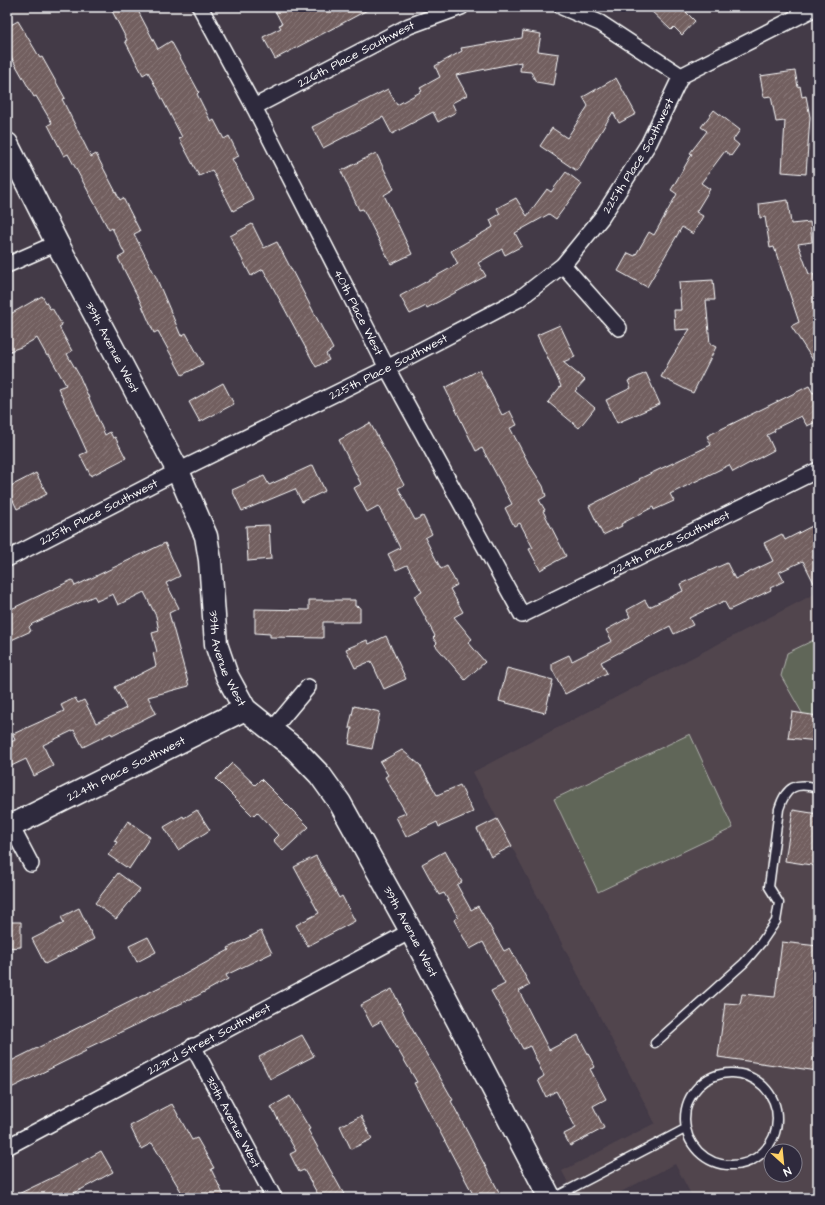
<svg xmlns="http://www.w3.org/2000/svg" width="825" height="1205" viewBox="0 0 825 1205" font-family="'Architects Daughter',sans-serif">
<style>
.built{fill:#51454e;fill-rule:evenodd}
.garden{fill:#606659;stroke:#b0b2ac}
.building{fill:url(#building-hatch);stroke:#fff}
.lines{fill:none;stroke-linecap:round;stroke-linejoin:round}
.lane-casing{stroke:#fff;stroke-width:11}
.street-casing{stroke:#fff;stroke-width:18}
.secondary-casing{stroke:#fff;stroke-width:25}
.lane{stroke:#2f2a3d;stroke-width:8}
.street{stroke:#2f2a3d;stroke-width:15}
.secondary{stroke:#2f2a3d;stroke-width:22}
.labels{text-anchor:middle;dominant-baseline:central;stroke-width:3;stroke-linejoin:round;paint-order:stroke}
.street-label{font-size:12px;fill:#fff;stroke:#2f2a3d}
</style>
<defs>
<pattern id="building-hatch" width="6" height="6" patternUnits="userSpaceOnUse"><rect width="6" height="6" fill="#725e5f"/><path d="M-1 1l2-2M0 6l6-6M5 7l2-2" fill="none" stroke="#877677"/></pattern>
</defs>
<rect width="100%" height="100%" fill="#433a47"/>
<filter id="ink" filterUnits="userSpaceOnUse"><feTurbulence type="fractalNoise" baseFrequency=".025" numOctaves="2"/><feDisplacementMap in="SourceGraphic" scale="8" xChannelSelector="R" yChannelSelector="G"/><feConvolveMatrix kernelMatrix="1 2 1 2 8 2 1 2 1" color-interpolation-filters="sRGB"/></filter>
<g filter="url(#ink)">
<path class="built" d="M818,592v606h-125l-18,-34 -66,34h-33l-14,-27 93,-48 -182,-351zM771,1151h24v24h-24z"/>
<path class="garden" d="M818,638v103l-37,-65 6,-23z
M690,734l43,94 -135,64 -44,-93z"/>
<path class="building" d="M110,7h26l22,42 13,-8 28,51 -2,2 14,28 3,-2 10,19 5,-3 10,20 -7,3 22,41 -21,11 -21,-41 -13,6 -20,-38 3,-1 -34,-65 -5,3 -18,-34 2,-1z
M273,7h100l-98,52 -12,-22 18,-9 -2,-3 3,-1z
M647,7h34l14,14 -13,14 -8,-8 -3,3z
M18,21l22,37 2,-1 23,41 -3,1 29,58 5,-3 24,46 3,-2 17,33 -6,3 22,43 25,59 5,-3 17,31 -21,11 -24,-44 -4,2 -14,-32 -22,-43 7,-4 -13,-26 -3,2 -41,-76 -4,2 -16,-31 4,-2 -16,-27 -2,1 -27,-47v-23z
M523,31l18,3 -3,17 21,3 -5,31 -18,-3 -5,-10 -11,-1 1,-9 -65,13 11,20 -15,8 4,9 -18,10 -5,-10 -41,22 -9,-17 -60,31 -11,-21 76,-38 9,16 25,-14 -2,-3 20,-11 -5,-11 27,-15 -1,-3 61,-10z
M795,71l3,16 2,-1 2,11 4,-1 4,21 -4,57 -24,-2 3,-51 -9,1 -5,-26 -7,1 -4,-21z
M616,78l20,36 -17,9 -6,-11 -36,59 -37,-25 12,-18 15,10 21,-32 -5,-9z
M714,110l26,20 -7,10 6,5 -8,11 -6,-5 -24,32 9,6 -14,23 7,4 -10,18 -11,-7 -35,60 -29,-16 10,-18 7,3 14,-24 5,3 23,-41 -6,-4 21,-36 -2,-1 17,-22 -6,-4z
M376,153l18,36 -10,6 28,59 -21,10 -28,-55 -4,1 -18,-39z
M566,172l16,12 -26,35 -7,-5 -34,19 7,13 -17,9 -3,-6 -24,14 8,13 -59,32 -1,-2 -16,8 -10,-18 58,-32 -7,-13 42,-24 -3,-7 10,-6 -3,-6 19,-10 11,18 20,-27 4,3z
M788,200l3,24 19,-2 2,20 -14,2 11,30 4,-1 5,14v81l-27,-42 8,-4 -25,-75 -4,1 -5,-31 -5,1 -1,-14z
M252,224l12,24 13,-6 56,107 -7,5 3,6 -13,7 -53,-98 -12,7 -21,-40z
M713,280l2,20h-9l4,44 6,3 -23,46 -32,-16 9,-17 20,-31 -15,1 -1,-20h7l-2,-28z
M42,296l8,13 2,-1 10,17 -3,2 13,24 -5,3 12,21 26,60 5,-3 3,6 2,-1 11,21 -35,18 -11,-21 7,-3 -29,-64 8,-3 -17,-30 -2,1 -10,-18 -16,9 -14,5v-36z
M560,325l15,32 -12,5 22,18 -10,11 20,17 -16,20 -31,-26 13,-16 -24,-51z
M479,370l23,45 8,-4 7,14 -7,3 19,36 14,22 3,10 -7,4 6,10 -2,1 23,45 -26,14 -11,-21 4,-1 -13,-25 -6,3 -9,-18 7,-4 -17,-32 -13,-24 -6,3 -31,-63z
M646,373l14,31 -43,19 -11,-23 25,-12 -3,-7z
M223,383l11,21 -34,18 -11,-20z
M809,386l4,7 5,-2v30l-11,5 -6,-10 -27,13 1,2 -8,4 7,15 -41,22 -4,-7 -59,29 4,7 -20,9 -1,-3 -32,17 1,2 -19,9 -14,-29 51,-26 -1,-1 72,-34 -4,-9z
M370,423l34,62 -6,3 17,32 8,-4 9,18 -7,4 16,31 6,-3 10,19 -7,4 13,23 -9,5 18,22 -4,3 17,20 -20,18 -30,-35 2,-2 -4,-5 2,-2 -21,-40 8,-4 -15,-27 -11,5 -8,-16 12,-6 -13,-26 -9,-16 -11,6 -13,-24 7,-4 -22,-44z
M313,465l12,26 -23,11 -7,-13 -53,22 -10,-21 32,-14 5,9z
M36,473l11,21 -30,15 -10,-21z
M818,523v68l-15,-30 -24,11 5,9 -14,7 1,2 -42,20 -5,-9 -35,17 4,7 -19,9 -4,-8 -69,36 6,11 -42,21 -13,-25v-6l17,-8 3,6 40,-20 -6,-11 24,-13 -3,-7 18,-10 4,7 34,-16 -3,-7 47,-21 8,16 38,-18 -9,-18 18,-9 3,6z
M269,525l2,34 -23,2 -2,-35z
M165,543l15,33 -14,7 13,25 -10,5 20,73 -41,11 8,16 -44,22 -1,-2 -28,14 -9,-17 -31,15 10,21 -19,10 -8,-17 -19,9v-24l8,-4 -2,-6 51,-23 -3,-6 14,-7 3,5 6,-3 12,23 30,-15 -11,-21 41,-21 -3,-13 4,-1 -5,-19 7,-2 -3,-15 -12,-24 -26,13 -5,-11 -16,7 -3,-5 -62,28 -3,3 2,4 -24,11v-31l65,-31 3,6z
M309,600h46v6l5,1v15h-37v16l-53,-1v-3l-15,-1v-24l54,1z
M386,636l20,43 -22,10 -13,-28 -16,7 -9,-19 21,-9 2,4z
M507,668l46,12 -8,33 -46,-12z
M354,706l26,6 -8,37 -23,-5 3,-16h-3z
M792,712l26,4v25l-30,-3z
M402,750l18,15 17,30 23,-10 13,27 -34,15 -2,-5 -31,15 -10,-20 10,-4 -21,-36 3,-2 -8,-13z
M232,763l23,22 6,-6 48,48 -26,24 -10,-11 5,-5 -21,-23 -4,4 -37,-37z
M197,810l13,20 -32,20 -14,-23 19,-11 1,2z
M793,810l25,4v52l-33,-5z
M497,819l15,27 -21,11 -14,-28z
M128,821l22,16 -21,32 -21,-14 9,-13 -3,-1z
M445,851l17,31 -5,3 14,25 7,-4 26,45 6,-3 20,37 -11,6 30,59 29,-15 17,32 -5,2 16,30 -13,7 11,22 -34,18 -6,-12 12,-6 -20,-37 -10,6 -8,-17 6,-4 -14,-30 -7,3 -32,-58 14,-7 -22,-42 -13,7 -16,-29 4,-3 -14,-24 -5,2 -17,-31z
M316,856l23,42 3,-2 13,25 -47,25 -12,-21 23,-12 -25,-46z
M118,873l22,16 -24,30 -21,-16z
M79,908l15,31 -49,25 -13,-25 32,-16 -3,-6z
M7,922h14v25l-14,1z
M261,931l11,22 -46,22 2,4 -31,17 -112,53 1,2 -79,39v-27l171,-85 51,-28 -1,-2z
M148,937l8,15 -19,10 -8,-16z
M782,942l36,4v125l-100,-14 7,-54 15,1 2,-10 33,3z
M392,989l16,33 45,78 -2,1 48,91 -12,6h-12l-61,-115 3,-1 -36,-61 -9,5 -11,-21z
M302,1035l12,21 -44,23 -11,-22z
M290,1096l20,33 -2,1 38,68h-26l-16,-28 -5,2 -9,-18 6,-3 -25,-44z
M172,1104l20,36 5,-2 17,30 -3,1 14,29h-40l-33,-55 -11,6 -11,-23z
M361,1116l11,23 -21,10 -11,-23z
M101,1151l12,21 -31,17 -19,9h-53l52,-25z"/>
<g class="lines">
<defs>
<path id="lane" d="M655,1043l89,-80 17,-20 15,-22 3,-18 -10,-16 10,-78c7,-23 17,-27 39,-21
M685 1119a46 46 0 1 1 92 0a46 46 0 1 1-92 0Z
M553,1198l132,-69"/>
<g id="street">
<path id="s1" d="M200,7l54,100 133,261 135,247 296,-145"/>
<path d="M562,7l38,16 81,53 136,-69"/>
<path id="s2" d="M254,107l155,-81 52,-19"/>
<path d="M7,265l50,-22"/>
<path d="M563,265l56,63"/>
<path id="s3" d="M7,559l171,-88 209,-103 132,-69 44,-34 39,-48 47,-74 32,-67"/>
<path d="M272,730l36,-43"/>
<path d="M11,826l20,38"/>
<path id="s4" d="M193,1046l81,152"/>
<path id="s5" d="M7,1147l404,-216"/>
</g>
<g id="secondary">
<path id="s6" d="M7,144l50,99 121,228 28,65 4,24 6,84 11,32 18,33 50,40 25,26 20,28 71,128 139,267"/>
<path id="s7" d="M7,828l238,-119"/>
</g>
</defs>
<use href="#lane" class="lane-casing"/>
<use href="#street" class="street-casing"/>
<use href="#secondary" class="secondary-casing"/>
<use href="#lane" class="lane"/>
<use href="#street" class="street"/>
<use href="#secondary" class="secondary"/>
</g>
</g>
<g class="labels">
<g class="street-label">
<text stroke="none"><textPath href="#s2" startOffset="115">226th Place Southwest</textPath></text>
<text stroke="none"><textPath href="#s3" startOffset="763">225th Place Southwest</textPath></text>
<text stroke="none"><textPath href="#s1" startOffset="344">40th Place West</textPath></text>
<text stroke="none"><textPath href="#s6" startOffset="229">39th Avenue West</textPath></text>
<text stroke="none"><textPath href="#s3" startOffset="427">225th Place Southwest</textPath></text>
<text stroke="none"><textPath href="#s3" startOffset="103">225th Place Southwest</textPath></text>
<text stroke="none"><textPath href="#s1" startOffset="853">224th Place Southwest</textPath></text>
<text stroke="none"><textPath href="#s6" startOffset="565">39th Avenue West</textPath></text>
<text stroke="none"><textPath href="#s7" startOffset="133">224th Place Southwest</textPath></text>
<text stroke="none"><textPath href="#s6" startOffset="901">39th Avenue West</textPath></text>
<text stroke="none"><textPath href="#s5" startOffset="229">223rd Street Southwest</textPath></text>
<text stroke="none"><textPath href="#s4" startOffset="86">38th Avenue West</textPath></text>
</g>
</g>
<rect width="825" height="1205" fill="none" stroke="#2f2a3d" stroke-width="24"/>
<rect x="12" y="12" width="801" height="1181" fill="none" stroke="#fff" stroke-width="1.5" filter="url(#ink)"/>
<g transform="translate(783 1163) rotate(153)"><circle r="19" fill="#2f2a3d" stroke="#827f8b"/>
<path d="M0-3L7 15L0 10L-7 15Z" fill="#ffd166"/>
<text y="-6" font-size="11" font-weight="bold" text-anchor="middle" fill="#ffffff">N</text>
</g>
</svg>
